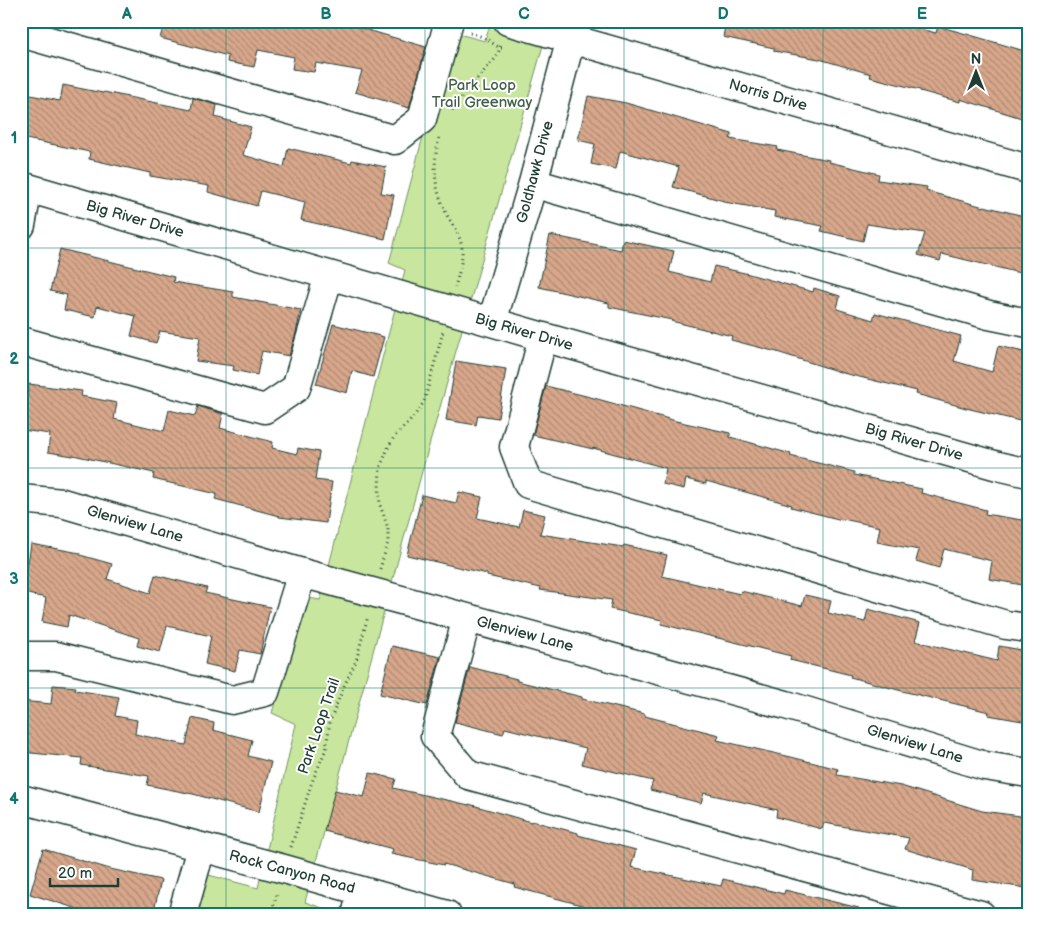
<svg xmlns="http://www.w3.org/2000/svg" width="1049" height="936" viewBox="0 0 1049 936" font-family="'Balsamiq Sans',sans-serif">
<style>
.green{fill:#c8e69d;stroke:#749268}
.building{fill:url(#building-back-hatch);stroke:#1f3d34}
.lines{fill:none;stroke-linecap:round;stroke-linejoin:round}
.minor-casing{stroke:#1f3d34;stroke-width:31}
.path{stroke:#1f3d34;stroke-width:3;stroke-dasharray:1 4;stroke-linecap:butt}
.minor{stroke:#fff;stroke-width:28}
.grid{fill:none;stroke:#0f766e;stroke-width:1;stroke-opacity:0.55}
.labels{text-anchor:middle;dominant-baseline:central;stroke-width:4;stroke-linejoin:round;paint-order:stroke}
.park-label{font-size:15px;fill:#415f49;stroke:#fff}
.street-label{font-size:15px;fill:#1f3d34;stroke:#fff}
.neatline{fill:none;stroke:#0f766e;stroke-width:2}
.grid-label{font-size:16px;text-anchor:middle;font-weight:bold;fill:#0f766e}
</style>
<defs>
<pattern id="building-back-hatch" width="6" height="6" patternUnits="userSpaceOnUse" patternTransform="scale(1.25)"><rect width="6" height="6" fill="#d8a78b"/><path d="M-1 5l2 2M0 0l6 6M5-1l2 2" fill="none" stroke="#af8972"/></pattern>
</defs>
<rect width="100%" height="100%" fill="#fff"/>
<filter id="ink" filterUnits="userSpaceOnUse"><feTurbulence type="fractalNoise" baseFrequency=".02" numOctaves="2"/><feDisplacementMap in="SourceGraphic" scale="10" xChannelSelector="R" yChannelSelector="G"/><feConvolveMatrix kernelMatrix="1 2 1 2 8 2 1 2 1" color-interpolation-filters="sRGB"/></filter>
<g filter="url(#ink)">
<path class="green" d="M491,21h59l-121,425 -124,456 38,13h-151l9,-42 57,15 38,-164 -24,-11 31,-116 17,3 85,-330 -16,-7 62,-231 34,9z"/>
<path class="building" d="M165,21h190l-1,5 72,21 -17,61 -54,-16 7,-21 -46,-8 -2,9 -22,-3 2,-12 -36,-7 -4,17 -27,-5 1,-6 -68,-18z
M726,21h163l47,12 2,-7 39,11 51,15v68l-68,-21v3l-40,-11v-1l-50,-13 1,-3 -52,-15 -45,-8v-3l-51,-11z
M63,85l40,8 1,-1 87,18 2,-12 24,7 -2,12 36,10 -8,28 41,12 4,-19 63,15 1,-3 34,7 -5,26 13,2 -9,44 -84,-19 4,-18 -44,-11 -4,15 -49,-14 1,-6 -59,-10v-3l-61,-14 1,-7 -69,-14v-45l39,8z
M588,96l38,7 106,31 -2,5 48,8 -1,3 52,10v2l50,12 -1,6 49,7 -1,4 58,16v-1l44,11v58l-86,-21 -2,7 -22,-6 7,-22 -58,-9 -4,17 -42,-10 2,-5 -49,-9 1,-6 -51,-9v-1l-51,-14 6,-20 -59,-16 -4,18 -25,-5 4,-20 -17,-4z
M550,235l71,15 2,-10 51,11 -5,21 41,10 4,-16 35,8 64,18 1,-4 26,8 -3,13 36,11 2,-7 86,23 -7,25 38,11 6,-26 30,7v70l-62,-15 -50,-14 1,-3 -74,-18 -66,-21 -46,-12 1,-4 -61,-15 1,-1 -63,-13v-4l-70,-16z
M60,249l114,28 -1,5 60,10v5l68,13 -5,23 -7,23 -27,-5 -5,24 -24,-5 1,-4 -38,-5 4,-24 -40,-6 -4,12 -25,-7 5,-20 -39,-10 -2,11 -31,-7 3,-15 -17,-4z
M333,324l51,13 -11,40 -21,-6 -5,22 -31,-9z
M456,361l50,8 -8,49 -20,-3 -2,10 -30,-5z
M29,384l53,7 -1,5 36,7 -3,16 50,12 5,-21 26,6 3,-10 25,8 -3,14 53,14 -1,6 25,6 1,-6 21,4 -4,28 17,2 -6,41 -47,-6v-1l-64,-17 2,-5 -64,-15 1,-6 -81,-18v1l-25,-4 2,-18 -28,-4z
M546,386l48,12 82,23 54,12v4l61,17 -1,2 64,16v3l68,14 -1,4 65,17 -1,4 43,7v65l-39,-7 3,-18 -48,-12 -5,19 -23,-7 3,-11 -42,-8 3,-15 -37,-8 -1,1 -51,-13 1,-2 -86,-24v3l-20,-5 -2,10 -21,-5 3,-16 -73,-20v1l-60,-14z
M459,492l23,5 -5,21 42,9 4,-17 22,5 -5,19 83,13 1,-2 43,10 -5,21 78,18 1,-3 61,15 3,-11 26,6 -3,12 37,9 3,-13 52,14 -5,18 82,20 2,-15 28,5 -3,16h4v55l-40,-7 1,-3 -87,-21 -52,-14 1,-2 -61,-15 1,-4 -130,-32 1,-4 -52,-11 2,-9 -72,-10 1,-2 -54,-12v-2l-80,-19 15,-60 34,8z
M31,544l49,9v2l32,9 -5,15 43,14 5,-18 52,13 -2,5 65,14 -10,47 -20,-4 -5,21 -30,-7 6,-28 -44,-10 -7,26 -23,-6 2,-8 -70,-23 -2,12 -25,-5 4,-24 -23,-5z
M392,646l48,11 -13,48 -47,-11z
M470,667l47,12v2l65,16v2l63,15v2l74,19 -2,5 74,17 47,12 -1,6 64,11 81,25 46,6v61l-2,10 -54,-8 1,-10 -68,-21 4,-11 -85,-15 -2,6 -46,-12 1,-7 -73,-17 -3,10 -51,-13 3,-9 -71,-17 4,-16 -81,-20 -2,6 -48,-12z
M53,685l23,2 -1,3 44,7 -4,19 22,4 -2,14 51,11 6,-27 22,5 -1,7 39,10 -4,16 23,6 -12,50 -66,-18 -46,-9 2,-9 -68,-11 1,-7 -61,-6v-51l30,3z
M370,773l26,6 -3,9 76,17v-1l62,18 1,-1 46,12v2l58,15 -5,17 90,19 2,-7 61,15 1,-4 74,18 -1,7h-239l-105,-28 1,-3 -71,-20v1l-53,-11 2,-5 -69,-18 11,-41 29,7z
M43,849l67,20 51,11 -8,35h-56l-67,-21z"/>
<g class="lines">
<defs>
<path id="minor" d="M508,21l520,148
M21,33l374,107 27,-21 27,-98
M533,183l456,132 39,8
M21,186l522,151 455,129 30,7
M21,225l7,-37
M492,322l41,-139 42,-160
M543,337l-29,110 14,37 478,141 22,3
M21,341l244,68 31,-21 33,-113
M21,499l41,4 240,70 484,132 199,61 43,7
M467,618l-32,118 33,39 513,140
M21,656h35l176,44 33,-8 37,-119
M21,799l263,70 163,46
M182,915l19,-67
M356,915l6,-23"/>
</defs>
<use href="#minor" class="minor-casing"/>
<path class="path" d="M470,33l13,4 17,11h2
M452,110l15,-20 29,-32 6,-15
M439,138c-7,30 -5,51 9,79 6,10 13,20 14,32 1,11 -4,27 -7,38
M380,569l8,-27v-14l-8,-23 -1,-16 1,-21 8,-20 6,-11 19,-19 11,-16 19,-70
M291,847l21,-65 14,-33 4,-28 14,-35 12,-25 12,-45
M271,915l6,-22"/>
<use href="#minor" class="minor"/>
</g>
</g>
<path class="grid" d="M226,21v894M425,21v894M624,21v894M823,21v894M21,248h1007M21,468h1007M21,688h1007"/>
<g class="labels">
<g class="park-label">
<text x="482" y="85">Park Loop<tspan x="482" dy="17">Trail Greenway</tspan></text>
</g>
<g class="street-label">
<text transform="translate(768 95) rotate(16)">Norris Drive</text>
<text transform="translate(535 172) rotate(-75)">Goldhawk Drive</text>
<text transform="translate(135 219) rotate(16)">Big River Drive</text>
<text transform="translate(524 332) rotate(16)">Big River Drive</text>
<text transform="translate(914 442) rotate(16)">Big River Drive</text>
<text transform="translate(135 524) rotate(16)">Glenview Lane</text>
<text transform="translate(525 634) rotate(15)">Glenview Lane</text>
<text transform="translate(319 726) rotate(-71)">Park Loop Trail</text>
<text transform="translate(915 744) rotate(17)">Glenview Lane</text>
<text transform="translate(292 872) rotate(15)">Rock Canyon Road</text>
</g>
</g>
<rect width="1049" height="936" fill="none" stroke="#fff" stroke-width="55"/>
<g transform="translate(976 72)" stroke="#ffffff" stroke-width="4" paint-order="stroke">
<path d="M0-4L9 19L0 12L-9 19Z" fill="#1f3d34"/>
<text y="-8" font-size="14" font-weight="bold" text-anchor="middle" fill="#1f3d34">N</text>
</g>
<path d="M50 878v8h68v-8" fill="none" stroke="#1f3d34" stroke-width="2.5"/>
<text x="58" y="878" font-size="15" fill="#1f3d34" stroke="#ffffff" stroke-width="4" paint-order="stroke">20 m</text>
<rect x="28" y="28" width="994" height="880" class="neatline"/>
<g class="grid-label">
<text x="127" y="19">A</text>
<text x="326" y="19">B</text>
<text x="524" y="19">C</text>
<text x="723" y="19">D</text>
<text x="922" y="19">E</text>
<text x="14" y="143">1</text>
<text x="14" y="364">2</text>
<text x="14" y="584">3</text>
<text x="14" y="804">4</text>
</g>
</svg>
